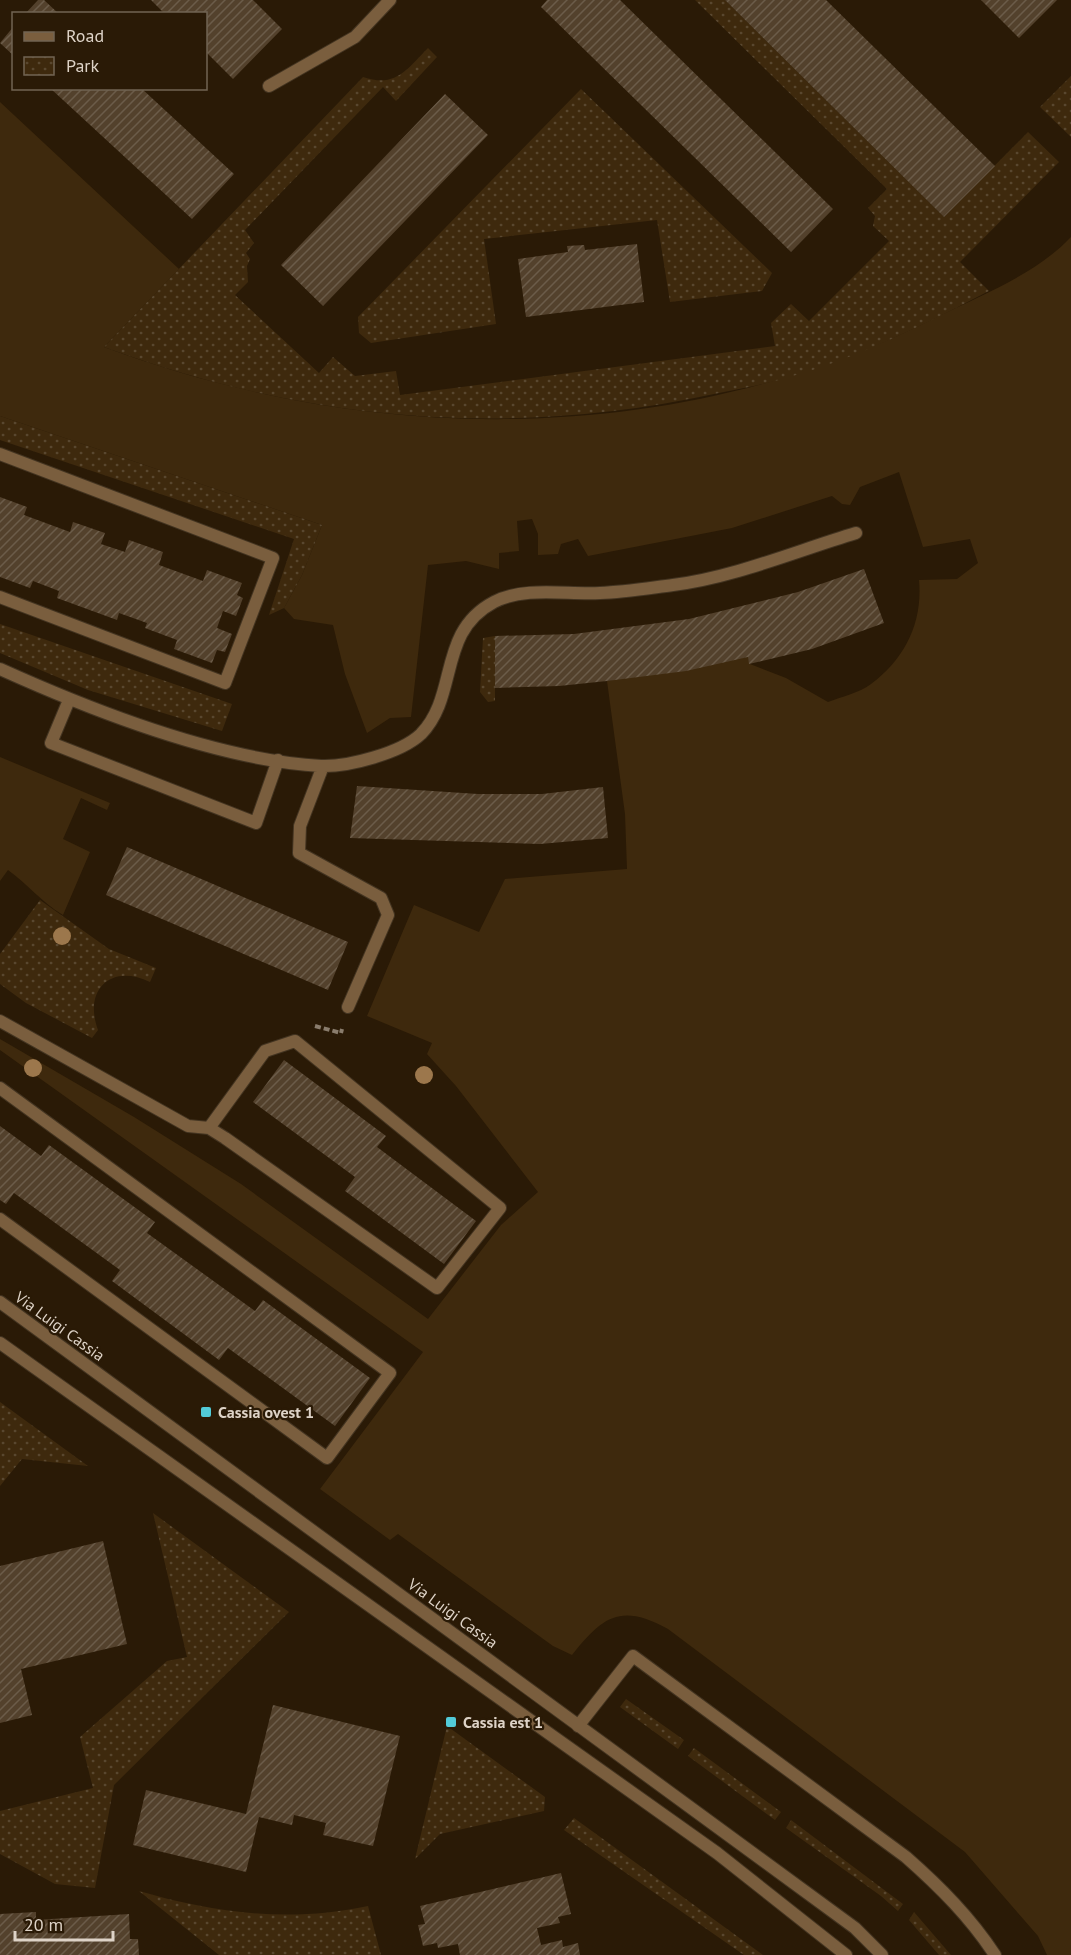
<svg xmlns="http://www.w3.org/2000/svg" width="1071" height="1955" viewBox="0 0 1071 1955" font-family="'PT Sans',sans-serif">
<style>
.grass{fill:#3e290d}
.park{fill:url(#park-dots)}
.building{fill:url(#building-hatch)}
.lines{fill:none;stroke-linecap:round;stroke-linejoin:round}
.service-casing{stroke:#433421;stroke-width:14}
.minor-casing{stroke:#433421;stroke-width:14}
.path{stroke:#897c6c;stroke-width:4;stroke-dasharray:6 3;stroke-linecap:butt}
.service{stroke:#7a5e3e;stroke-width:12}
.minor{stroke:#7a5e3e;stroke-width:12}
.tree{fill:#9c774c}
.poi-dot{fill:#52cbd8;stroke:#2a1a06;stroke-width:2}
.labels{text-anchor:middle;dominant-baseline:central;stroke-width:4.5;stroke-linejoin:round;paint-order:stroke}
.street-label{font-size:16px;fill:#ded3c7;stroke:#2a1a06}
.poi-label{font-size:16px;font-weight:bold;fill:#ded3c7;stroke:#2a1a06;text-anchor:start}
</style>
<defs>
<pattern id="park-dots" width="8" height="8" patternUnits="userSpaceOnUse" patternTransform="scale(1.5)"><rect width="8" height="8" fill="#3e290d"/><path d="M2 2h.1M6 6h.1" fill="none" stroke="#59472f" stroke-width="1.8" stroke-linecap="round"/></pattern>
<pattern id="building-hatch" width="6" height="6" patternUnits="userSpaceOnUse" patternTransform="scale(1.5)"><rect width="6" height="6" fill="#53412c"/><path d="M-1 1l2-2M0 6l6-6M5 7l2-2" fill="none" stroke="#6b5c49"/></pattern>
</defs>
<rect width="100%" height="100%" fill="#2a1a06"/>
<path class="grass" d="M0,102l179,167 -75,78c272,101 576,101 837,-32 45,-22 96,-42 130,-78v1718h-24l-9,-19 -73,-84 -297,-223c-47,-26 -65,-13 -96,26l-19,-9 -155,-112 -8,6 -70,-51 103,-137 -423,-302v-11l134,78 107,67 187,135 73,-94 37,-33 -82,-106 -29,-32 5,-11 -65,-27 47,-111 65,27 26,-53 122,-10 -2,-55 -18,-133 141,-24 2,7 36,14 42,24c13,-5 31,-9 43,-18 34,-25 52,-62 48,-104l38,-1 21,-16 -8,-24 -47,8 -24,-75 -39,15 -10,18 -8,-1 -10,-8 -100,32 -144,28 -10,-17 -17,5 -3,10 -20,1v-21l-6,-15 -15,2 2,30 -20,2v16l-33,-8 -38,4 -17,152 -21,1 -23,15 -22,-59 -12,-49 -39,-6 -10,-11 18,-33 20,-50 -322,-109z
M0,757l110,46 -3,7 -26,-12 -18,41 27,13 -27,63c-23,-14 -34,-30 -55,-45l-8,11z"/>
<path class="park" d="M695,0h30l219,217 84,-85 31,30 -99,100 29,29c-66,34 -131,67 -203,87 -23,7 -48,11 -72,16 -209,45 -410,27 -610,-47l259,-270c33,11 43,-7 65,-29l9,9 -41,44 -13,-14 -138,143 9,13 -8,10 4,6 -3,7 1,16 -13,13 84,78 14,-16 22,19 41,-5 4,24 375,-49 -4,-23 20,-19 18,17 80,-80 -16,-15 2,-10 -7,-8 19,-19z
M1071,76v61l-31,-30z
M581,89l191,184 -10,18 -92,11 -13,-82 -173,19 12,85 -125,19 -12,-10 -1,-16z
M0,416l322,109 -20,50 -18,33 -15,7 25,-76 -294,-99z
M0,624l232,80 -10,27 -134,-41 -88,-37z
M495,636v65l-7,1 -8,-10 3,-54z
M40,900l69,49 47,19 -6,14c-39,-19 -67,8 -52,48l-6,8 -66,-35 -26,-19v-30z
M0,1402l88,64 -66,-7 -22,27z
M153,1513l136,99 -175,173 -19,103 -40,-4 -55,-30v-43l93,-23 -13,-51 87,-76 20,-4z
M626,1699l58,41 -6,9 -58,-42z
M447,1726l98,71 -1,14 -104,23 -25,25z
M694,1748l87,64 -6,8 -87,-64z
M574,1818l189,137h-19l-180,-125z
M791,1820l112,84 -5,7 -17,-15 -95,-68z
M139,1891c75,22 151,32 229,15l13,49h-162z
M914,1912l37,43h-12l-30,-35z"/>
<path class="building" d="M38,0h6l15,14h-34z
M151,0h102l29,29 -49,50 -27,-27v-38h-41z
M547,0h73l213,209 -42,43 -250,-245z
M725,0h101l169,166 -51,51z
M981,0h76l-38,38z
M14,26v30l-14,-13z
M50,88h91l93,86 -42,45z
M445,94l43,41 -165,171 -42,-41z
M637,244l7,58 -118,15 -8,-58 50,-7 -1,-6 17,-1 1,5z
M0,497l27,10 -3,8 46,17 3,-10 32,11 -4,11 24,8 4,-12 34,12 -4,13 44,16 4,-11 35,13 -5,12 6,3 -7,18 -13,-5 -6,17 15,6 -7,18 -8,-2 -5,13 -38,-14 3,-9 -32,-12 2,-5 -28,-10 -2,7 -60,-22 2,-7 -26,-10 -3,7 -30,-11z
M864,569l20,54 -72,26 -63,15 -1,-7 -62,14 -79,10 -48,5 -64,2v-52l79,-2 115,-15 109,-27z
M357,786l121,8h64l61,-7 5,51 -68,6 -190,-6z
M127,847l221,95 -20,48 -222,-95z
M284,1060l102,76 -9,11 99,74 -32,43 -99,-73 10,-14 -102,-75z
M0,1126l41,30 8,-11 106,77 -8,11 108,78 8,-11 107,78 -35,48 -107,-78 -9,12 -107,-79 8,-11 -106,-77 -8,11 -6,-4z
M103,1541l24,103 -106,25 11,46 -32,8v-157z
M273,1705l127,31 -27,110 -50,-11 3,-12 -32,-8 -2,10 -33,-8 -13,55 -113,-27 13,-55 100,24z
M561,1873l10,41 -13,3 2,6 -23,5 4,17 21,-5 1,7 15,-4 2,12h-120l-2,-11 -20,4 -1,-5 -14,3 -5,-21 7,-1 -5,-18z
M36,1912v8l93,-6 1,25h8l1,16h-139v-41z"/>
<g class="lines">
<defs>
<path id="service" d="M0,454l273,104 -48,125 -225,-86
M0,669c93,42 218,91 321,97 27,1 80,-13 100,-32 38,-39 16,-102 73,-132 31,-16 73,-7 106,-9 24,-1 49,-5 73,-8 62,-8 123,-34 183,-52
M69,700l-18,43 205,80 22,-63
M323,766l-23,60 -1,27 82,45 7,17 -40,92
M0,1021l188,105 21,2 16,10 212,150 63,-80 -205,-167 -30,10 -56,77
M0,1088l390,285 -63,85 -327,-239
M578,1726l55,-70 273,201c34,30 64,60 89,98"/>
<path id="minor" d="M269,86l86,-49 35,-37
M0,1302l855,626 27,27
M0,1343l717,510 129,102"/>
</defs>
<use href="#service" class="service-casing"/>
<use href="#minor" class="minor-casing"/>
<path class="path" d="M315,1026l26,7 1,-4"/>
<use href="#service" class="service"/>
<use href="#minor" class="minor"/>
</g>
<g class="tree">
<circle cx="62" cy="936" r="9"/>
<circle cx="33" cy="1068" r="9"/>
<circle cx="424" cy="1075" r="9"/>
</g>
<g class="poi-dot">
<rect x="200" y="1406" width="12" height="12" rx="3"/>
<rect x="445" y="1716" width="12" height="12" rx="3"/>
</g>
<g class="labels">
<g class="street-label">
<text transform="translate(60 1326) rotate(36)">Via Luigi Cassia</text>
<text transform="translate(453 1613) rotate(36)">Via Luigi Cassia</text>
</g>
<g class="poi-label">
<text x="218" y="1412">Cassia ovest 1</text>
<text x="463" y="1722">Cassia est 1</text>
</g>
</g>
<rect x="12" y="12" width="195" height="78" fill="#2a1a06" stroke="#726453" stroke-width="1.5"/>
<rect x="24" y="32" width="30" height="9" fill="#7a5e3e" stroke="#726453" stroke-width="1.5"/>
<text x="66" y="42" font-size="18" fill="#ded3c7">Road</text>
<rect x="24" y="57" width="30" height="18" fill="url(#park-dots)" stroke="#726453" stroke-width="1.5"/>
<text x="66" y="72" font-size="18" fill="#ded3c7">Park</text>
<path d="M15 1931v9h98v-9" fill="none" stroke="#ded3c7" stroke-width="3"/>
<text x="24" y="1931" font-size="18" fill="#ded3c7" stroke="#2a1a06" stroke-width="4.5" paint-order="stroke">20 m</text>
</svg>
